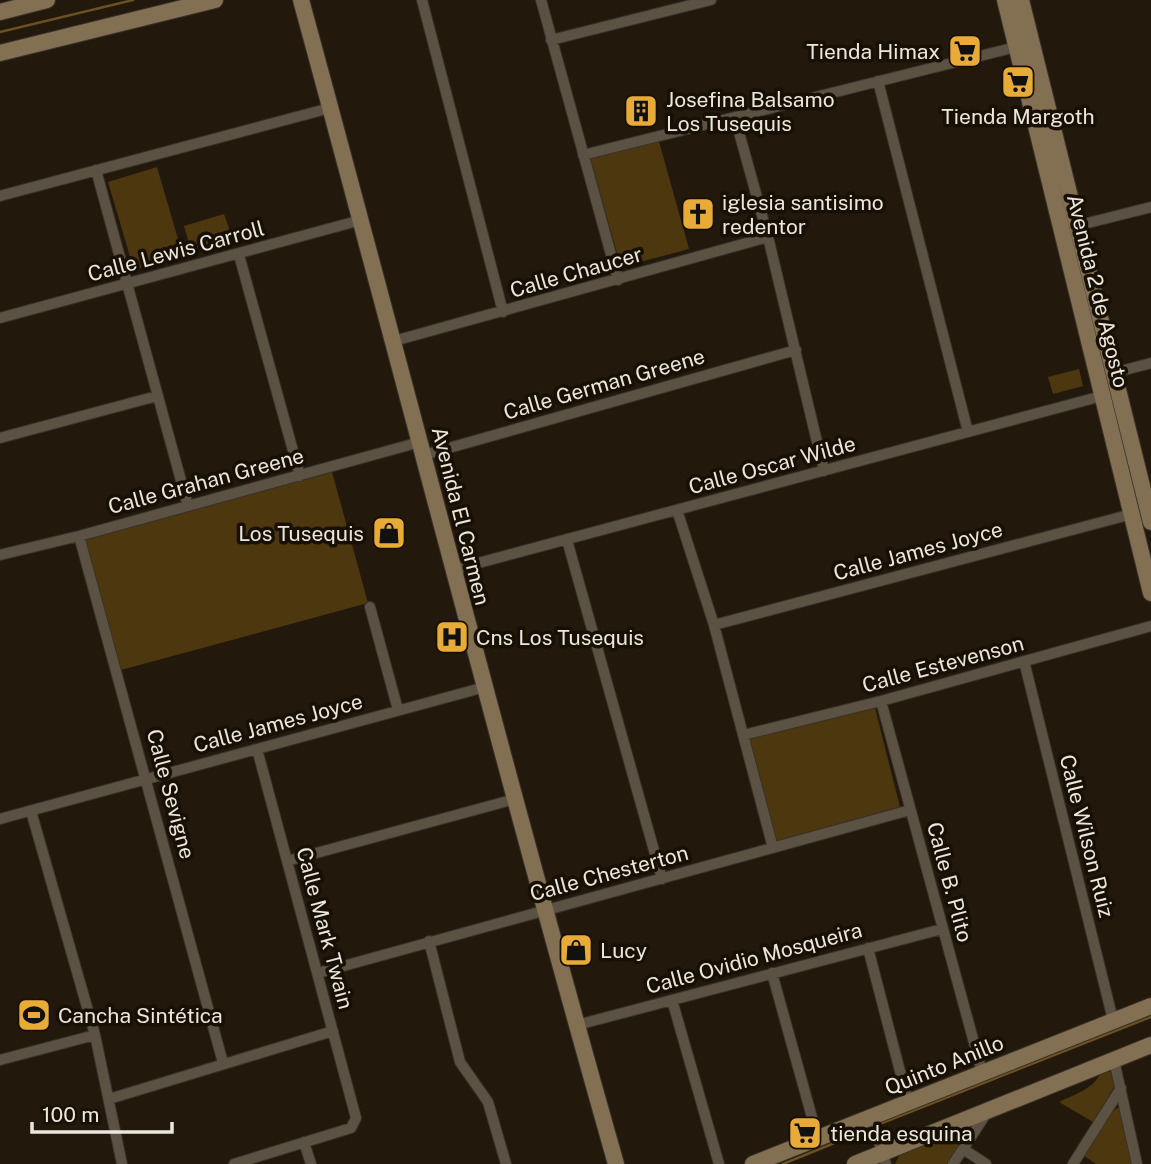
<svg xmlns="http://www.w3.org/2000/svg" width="1151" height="1164" viewBox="0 0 1151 1164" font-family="'Public Sans',sans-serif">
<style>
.green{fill:#4d370f}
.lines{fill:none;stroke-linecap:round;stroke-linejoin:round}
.stream{stroke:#6b5022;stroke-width:2.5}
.street-casing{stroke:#38322c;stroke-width:12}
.secondary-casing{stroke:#38322c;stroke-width:18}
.street{stroke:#5c5243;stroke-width:10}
.secondary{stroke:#836f51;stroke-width:16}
.labels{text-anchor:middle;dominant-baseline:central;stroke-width:7;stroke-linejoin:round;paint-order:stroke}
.poi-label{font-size:21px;fill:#ece7de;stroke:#181005;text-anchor:start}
.street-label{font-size:21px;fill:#ece7de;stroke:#181005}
</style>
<rect width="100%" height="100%" fill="#22190c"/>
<path class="green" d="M658,138l31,111 -68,18 -32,-113z
M157,167l26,89 -49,14 -26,-88z
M224,214l8,23 -41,13 -7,-24z
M1079,369l4,17 -30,8 -5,-17z
M332,472l36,131 -247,67 -36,-130z
M875,708l25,99 -124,34 -27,-102z
M37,998l11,27 -17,7 -11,-27z
M1106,1070l7,3 3,11 -23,38 -34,-20c16,-8 35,-13 42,-30z
M1117,1108h5l12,56h-38l-12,-8 28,-44z
M975,1123l-27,41h-53l5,-10z"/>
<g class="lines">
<path class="stream" d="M0,32l133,-32
M877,1125l274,-108
M783,1164l81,-33"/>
<defs>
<path id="street" d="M422,0l81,312
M541,0l77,280
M551,40l160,-40
M878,81l90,351
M735,118l33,119 56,234
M583,155l433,-108
M96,170l92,336
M0,196l330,-88
M1076,226l75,-19
M239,255l61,221
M0,318l361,-98
M394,341l374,-104
M1113,373l38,-10
M0,438l157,-42
M424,455l372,-105
M677,510l37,115 59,223
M79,536l144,527
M567,540l95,339
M0,555l79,-19 341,-94
M452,570l650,-174
M370,607l28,103
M714,625l418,-111
M1024,661l89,359
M881,701l101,371
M743,735l138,-34 270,-75
M31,811l64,224 27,129
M0,819l485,-132
M287,861l228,-62
M429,941l31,121 28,40 18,62
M868,948l40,154
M318,973l592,-163
M772,973l46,166
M672,1000l47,164
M577,1025l365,-96
M0,1060l95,-25
M1114,1060l23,104
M109,1099l224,-68
M871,1118l15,46
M304,1142l7,22
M963,1149l23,15
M234,1164l117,-36 5,-10 -99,-369
M953,1164l35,-53
M1073,1164l48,-76"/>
<path id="secondary" d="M301,0c106,388 205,777 315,1164
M1005,0l146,593
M1021,0l130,522
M0,12l47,-12
M0,53l215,-53
M753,1164l398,-158
M855,1164l296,-119"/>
</defs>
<use href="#street" class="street-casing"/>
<use href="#secondary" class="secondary-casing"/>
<use href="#street" class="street"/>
<use href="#secondary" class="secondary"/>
</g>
<defs>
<symbol id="supermarket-square" viewBox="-11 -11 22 22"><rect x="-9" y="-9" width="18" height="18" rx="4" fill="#e9ab38" stroke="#181005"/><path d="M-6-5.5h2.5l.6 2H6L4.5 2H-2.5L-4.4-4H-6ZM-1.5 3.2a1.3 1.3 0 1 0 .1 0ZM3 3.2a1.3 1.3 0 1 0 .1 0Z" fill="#111"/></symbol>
<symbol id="building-square" viewBox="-11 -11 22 22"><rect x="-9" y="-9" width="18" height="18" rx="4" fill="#e9ab38" stroke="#181005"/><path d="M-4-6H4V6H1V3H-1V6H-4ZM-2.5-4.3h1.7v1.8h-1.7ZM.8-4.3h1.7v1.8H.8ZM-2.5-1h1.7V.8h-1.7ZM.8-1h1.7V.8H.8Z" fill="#111"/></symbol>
<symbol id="church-square" viewBox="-11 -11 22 22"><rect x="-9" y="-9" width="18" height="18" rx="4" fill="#e9ab38" stroke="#181005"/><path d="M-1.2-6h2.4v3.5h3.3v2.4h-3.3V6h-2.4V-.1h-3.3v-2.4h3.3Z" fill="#111"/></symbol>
<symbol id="shop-square" viewBox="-11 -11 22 22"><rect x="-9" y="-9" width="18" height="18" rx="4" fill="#e9ab38" stroke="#181005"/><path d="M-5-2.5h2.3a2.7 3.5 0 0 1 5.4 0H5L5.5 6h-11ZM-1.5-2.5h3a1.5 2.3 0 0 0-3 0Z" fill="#111"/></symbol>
<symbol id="hospital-square" viewBox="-11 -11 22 22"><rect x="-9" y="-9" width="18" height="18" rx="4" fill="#e9ab38" stroke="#181005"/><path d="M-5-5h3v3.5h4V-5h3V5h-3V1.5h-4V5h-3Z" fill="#111"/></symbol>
<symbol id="stadium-square" viewBox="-11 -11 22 22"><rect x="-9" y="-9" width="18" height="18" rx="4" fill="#e9ab38" stroke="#181005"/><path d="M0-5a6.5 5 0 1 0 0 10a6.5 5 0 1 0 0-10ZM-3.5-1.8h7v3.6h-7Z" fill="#111"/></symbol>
</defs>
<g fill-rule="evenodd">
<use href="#supermarket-square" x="946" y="32" width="38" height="38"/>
<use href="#supermarket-square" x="999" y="63" width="38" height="38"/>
<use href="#building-square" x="622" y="92" width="38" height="38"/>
<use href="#church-square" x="679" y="195" width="38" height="38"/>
<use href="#shop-square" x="370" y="514" width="38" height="38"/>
<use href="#hospital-square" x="433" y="618" width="38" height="38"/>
<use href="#shop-square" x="557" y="931" width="38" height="38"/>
<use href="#stadium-square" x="15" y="996" width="38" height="38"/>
<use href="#supermarket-square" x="786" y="1114" width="38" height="38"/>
</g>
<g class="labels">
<g class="poi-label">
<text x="940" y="51" text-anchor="end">Tienda Himax</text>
<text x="666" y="99">Josefina Balsamo<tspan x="666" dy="24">Los Tusequis</tspan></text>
<text x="1018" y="116" text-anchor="middle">Tienda Margoth</text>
<text x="722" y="202">iglesia santisimo<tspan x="722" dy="24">redentor</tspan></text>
<text x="364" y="533" text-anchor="end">Los Tusequis</text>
<text x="476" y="637">Cns Los Tusequis</text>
<text x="600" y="950">Lucy</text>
<text x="58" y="1015">Cancha Sintética</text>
<text x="830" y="1133">tienda esquina</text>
</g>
<g class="street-label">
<text transform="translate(176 251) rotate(-15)">Calle Lewis Carroll</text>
<text transform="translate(576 272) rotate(-16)">Calle Chaucer</text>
<text transform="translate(1098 291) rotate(76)">Avenida 2 de Agosto</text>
<text transform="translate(604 384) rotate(-16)">Calle German Greene</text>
<text transform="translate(772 465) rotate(-15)">Calle Oscar Wilde</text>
<text transform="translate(206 481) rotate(-15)">Calle Grahan Greene</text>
<text transform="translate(461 516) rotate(76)">Avenida El Carmen</text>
<text transform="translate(918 551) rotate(-15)">Calle James Joyce</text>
<text transform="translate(943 664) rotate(-15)">Calle Estevenson</text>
<text transform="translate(278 723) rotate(-15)">Calle James Joyce</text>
<text transform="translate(171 794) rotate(75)">Calle Sevigne</text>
<text transform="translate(1087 836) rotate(76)">Calle Wilson Ruiz</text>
<text transform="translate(609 873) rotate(-15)">Calle Chesterton</text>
<text transform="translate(950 882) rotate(75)">Calle B. Plito</text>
<text transform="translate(325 928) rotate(75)">Calle Mark Twain</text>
<text transform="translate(754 958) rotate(-15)">Calle Ovidio Mosqueira</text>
<text transform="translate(944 1065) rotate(-22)">Quinto Anillo</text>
</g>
</g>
<path d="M32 1122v10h140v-10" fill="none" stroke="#ece7de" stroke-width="3.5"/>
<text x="42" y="1122" font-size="21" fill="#ece7de" stroke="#181005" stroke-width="5" paint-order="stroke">100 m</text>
</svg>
